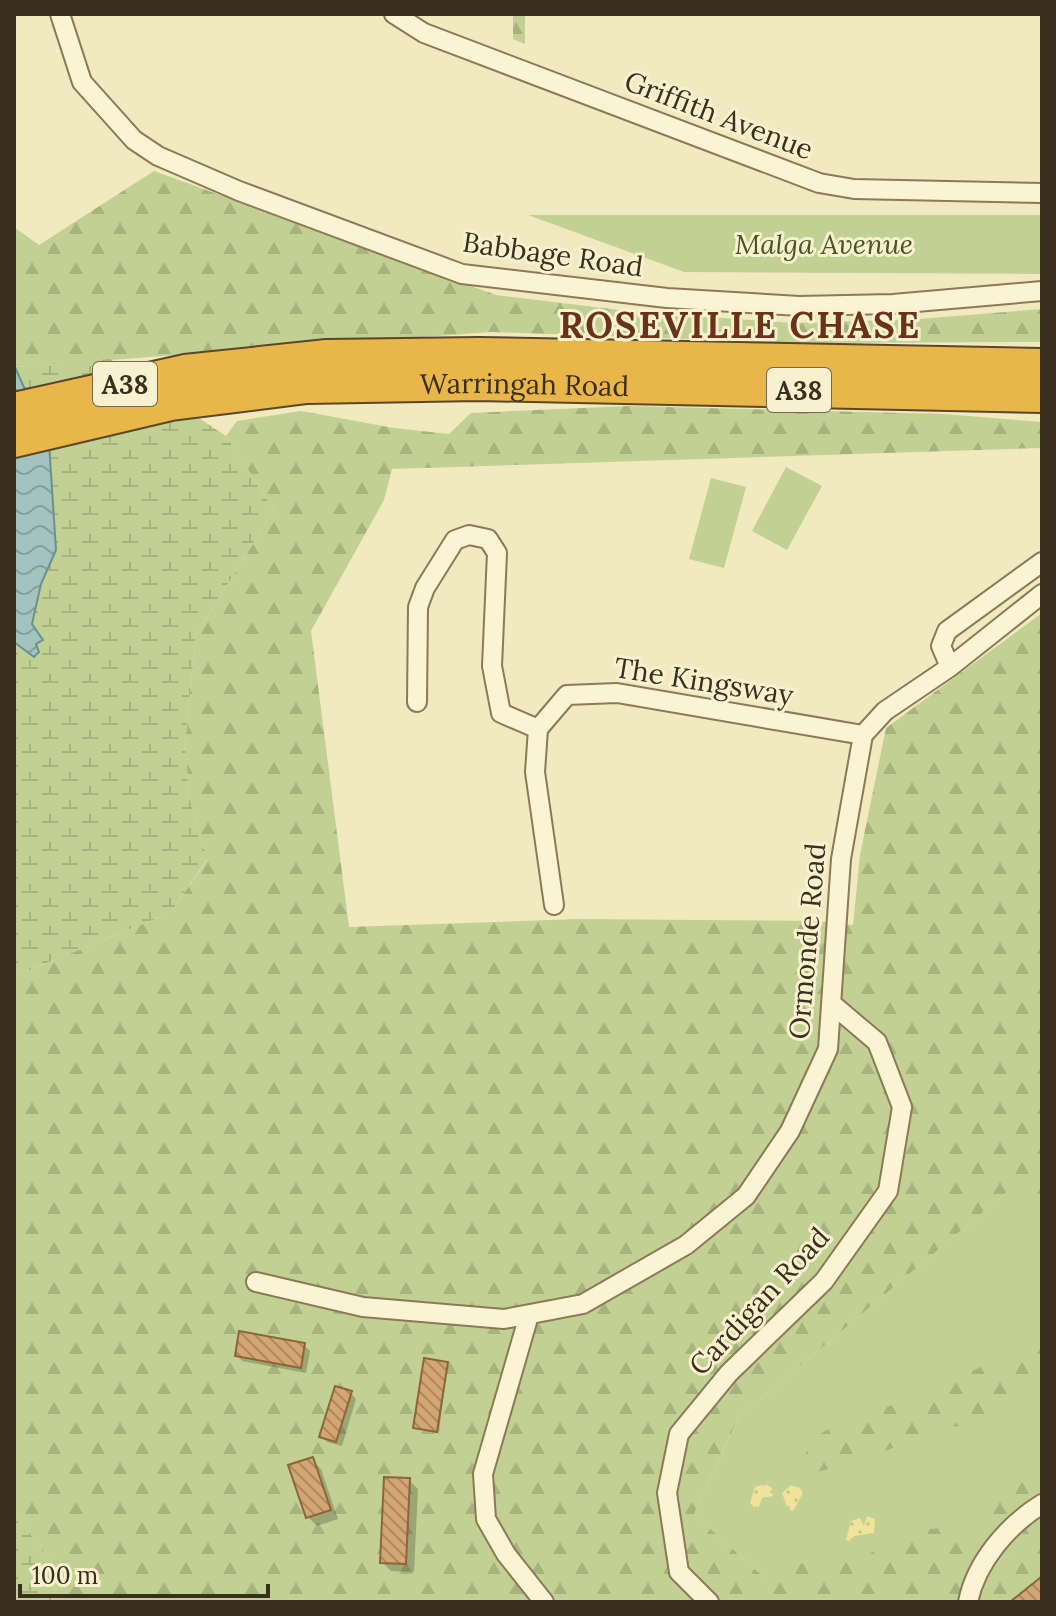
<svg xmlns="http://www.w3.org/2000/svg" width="1056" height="1616" viewBox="0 0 1056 1616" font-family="Lora,serif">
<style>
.green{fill:#c2d093}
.forest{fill:url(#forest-firs)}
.wetland{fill:url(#wetland-marsh)}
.sand{fill:url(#sand-dots)}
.water{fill:url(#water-waves);stroke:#69928d;stroke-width:2}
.shadow{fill:#0003}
.building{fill:url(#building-back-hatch);stroke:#8d653a;stroke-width:2}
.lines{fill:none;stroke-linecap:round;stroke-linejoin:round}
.street-casing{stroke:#8c7956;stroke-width:22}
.highway-casing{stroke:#59462b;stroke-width:38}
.street{stroke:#fbf4d4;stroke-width:18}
.highway{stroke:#e8b649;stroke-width:34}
.labels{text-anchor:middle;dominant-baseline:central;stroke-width:6;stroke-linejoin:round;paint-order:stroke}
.shield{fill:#f8f1d0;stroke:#736852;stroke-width:2}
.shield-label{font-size:26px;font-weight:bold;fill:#3a2e1c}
.street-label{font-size:28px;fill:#3a2e1c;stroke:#f8f1d0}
.park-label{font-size:28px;font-style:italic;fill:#445821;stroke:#f8f1d0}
.district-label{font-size:36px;font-weight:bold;letter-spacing:2px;fill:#6a3318;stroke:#f8f1d0}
</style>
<defs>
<pattern id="forest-firs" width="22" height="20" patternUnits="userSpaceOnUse" patternTransform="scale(2)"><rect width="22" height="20" fill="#c2d093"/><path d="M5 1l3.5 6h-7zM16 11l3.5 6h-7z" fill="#a7b37e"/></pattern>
<pattern id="wetland-marsh" width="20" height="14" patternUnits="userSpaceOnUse" patternTransform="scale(2)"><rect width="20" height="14" fill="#c2d093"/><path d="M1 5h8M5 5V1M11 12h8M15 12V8" fill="none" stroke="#a7b37e"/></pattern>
<pattern id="sand-dots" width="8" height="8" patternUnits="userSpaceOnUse" patternTransform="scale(2)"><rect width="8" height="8" fill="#f0e39b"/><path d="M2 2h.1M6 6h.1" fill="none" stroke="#cfc385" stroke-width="1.8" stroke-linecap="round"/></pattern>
<pattern id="water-waves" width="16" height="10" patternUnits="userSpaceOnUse" patternTransform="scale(2)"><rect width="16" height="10" fill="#a3c3be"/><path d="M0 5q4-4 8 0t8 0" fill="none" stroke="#869f9a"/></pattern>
<pattern id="building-back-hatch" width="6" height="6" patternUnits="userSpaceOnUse" patternTransform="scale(2)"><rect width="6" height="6" fill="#d3a673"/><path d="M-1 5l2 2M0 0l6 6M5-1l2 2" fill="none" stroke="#ac885e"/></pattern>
</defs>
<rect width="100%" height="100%" fill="#f1e9c0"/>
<path class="green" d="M528,215h514v59l-358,-2z
M786,467l36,19 -35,64 -35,-19z
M711,478l35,9 -22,81 -35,-9z
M1042,1126v417l-61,24 -154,35 -68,-29 -65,-59 44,-96 269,-226z"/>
<path class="forest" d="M513,14h12v30l-12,-5z
M154,171l342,124 132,16 165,12 126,-4 123,-10v33l-243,1 -308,-11 -476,35 -1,-140 25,18z
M628,406l316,8 98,8v26l-650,21 -8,31 -73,131 38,296 229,-8 240,2 35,4 7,-70 26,-127 156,-115v596h-9l-26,-17 -269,226 -44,96 65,59 10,4 24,-13 69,-6 51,-28 47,-3 24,20 -7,22 34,-14 18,-34 13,-7v88h-988l2,-36 -42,-52v-538l156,-63 37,-53 -18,-63 -4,-54 11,-108 78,-125 -48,-74 11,-15 64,-10 93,17 55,6 22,-21z
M1042,1336v50l-34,9 -15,27 -52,6 -75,31 -53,14 -11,-11 11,-24 34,-19 78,-24z
M1027,1473l15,5v11l-37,34 -19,-12 -3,-11 23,-4z"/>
<path class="wetland" d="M110,359l116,77 48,74 -78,125 -11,108 4,54 18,62 -37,54 -156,63v-334l20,14 2,-12 7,-4 -11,-15 9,-41 15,-34 -7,-107 -34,-76z
M14,1514l42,52 -2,36h-40z"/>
<path class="sand" d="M766,1484l6,4 1,8 -11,2 -3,9h-5l-4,-4 5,-16z
M791,1485l9,3 3,5 -10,18 -5,-2 -6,-16z
M867,1516l8,3 -1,14 -20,3 -2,6 -6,-2 5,-19 9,-3 4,8z"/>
<path class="water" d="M14,365l35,78 7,107 -15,34 -9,40 11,16 -7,4 3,8 -5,5 -20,-15z"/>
<path class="shadow" d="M304,1345l6,6 -4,22 -64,-12 -5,-6z
M447,1364l-8,69 -21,-4 -2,-2z
M351,1393l5,6 -14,47 -15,-4 -5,-6z
M312,1460l9,9 17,50 -21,7 -9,-9z
M409,1480l9,9 -4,83 -23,-1 -9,-9z"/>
<path class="building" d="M239,1331l66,12 -4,25 -66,-12z
M424,1358l24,4 -11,70 -24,-4z
M335,1386l17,5 -16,51 -17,-5z
M313,1457l18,53 -25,8 -18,-53z
M384,1477l26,1 -4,86 -26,-1z
M1041,1577l1,25h-32z"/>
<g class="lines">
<defs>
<path id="street" d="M60,14l22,68 52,58 24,16 81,35 223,83 205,24 132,8 94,-2 149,-13
M394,14l30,19 395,150 35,6 188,4
M950,667l-9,-21 6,-15 95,-69
M417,702l1,-95 7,-19 30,-48 14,-5 19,4 9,14 -5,113 9,47 37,16
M554,905l-19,-133 3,-43 29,-34 50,-2 246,42
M256,1282l107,25 141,12 79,-15 103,-59 60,-49 44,-65 38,-82 13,-190 22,-124 22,-24 65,-44 92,-73
M529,1315l-46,159 3,45 20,35 38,48
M709,1602l-30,-30 -12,-79 12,-59 50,-61 95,-92 64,-90 14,-84 -25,-65 -45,-38
M968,1602c8,-40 40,-77 74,-98"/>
<g id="highway">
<path d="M14,410l171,-38 142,-15 152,-2 563,11"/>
<path id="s1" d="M14,440l157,-37 136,-17 172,-3 563,12"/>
</g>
</defs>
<use href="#street" class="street-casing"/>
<use href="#highway" class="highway-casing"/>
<use href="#street" class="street"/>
<use href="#highway" class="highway"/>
</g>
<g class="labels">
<g class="shield">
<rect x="93" y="362" width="64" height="44" rx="6"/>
<rect x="767" y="368" width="64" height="44" rx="6"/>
</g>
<g class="shield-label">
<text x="125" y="384">A38</text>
<text x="799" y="390">A38</text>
</g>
<g class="street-label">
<text transform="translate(719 115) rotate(21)">Griffith Avenue</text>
<text transform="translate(553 254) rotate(8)">Babbage Road</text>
<text stroke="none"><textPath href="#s1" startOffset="516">Warringah Road</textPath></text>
<text transform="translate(704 681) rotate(9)">The Kingsway</text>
<text transform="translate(807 941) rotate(-85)">Ormonde Road</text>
<text transform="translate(759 1301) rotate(-47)">Cardigan Road</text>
</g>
<g class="park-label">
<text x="824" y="244">Malga Avenue</text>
</g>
<g class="district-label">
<text x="740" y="325">ROSEVILLE CHASE</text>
</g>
</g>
<rect width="1056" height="1616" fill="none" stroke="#3a2e1c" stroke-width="32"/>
<path d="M20 1584v12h248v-12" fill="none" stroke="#3a2e1c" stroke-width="4"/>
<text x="32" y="1584" font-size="24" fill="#3a2e1c" stroke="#f8f1d0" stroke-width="6" paint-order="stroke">100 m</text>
</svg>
